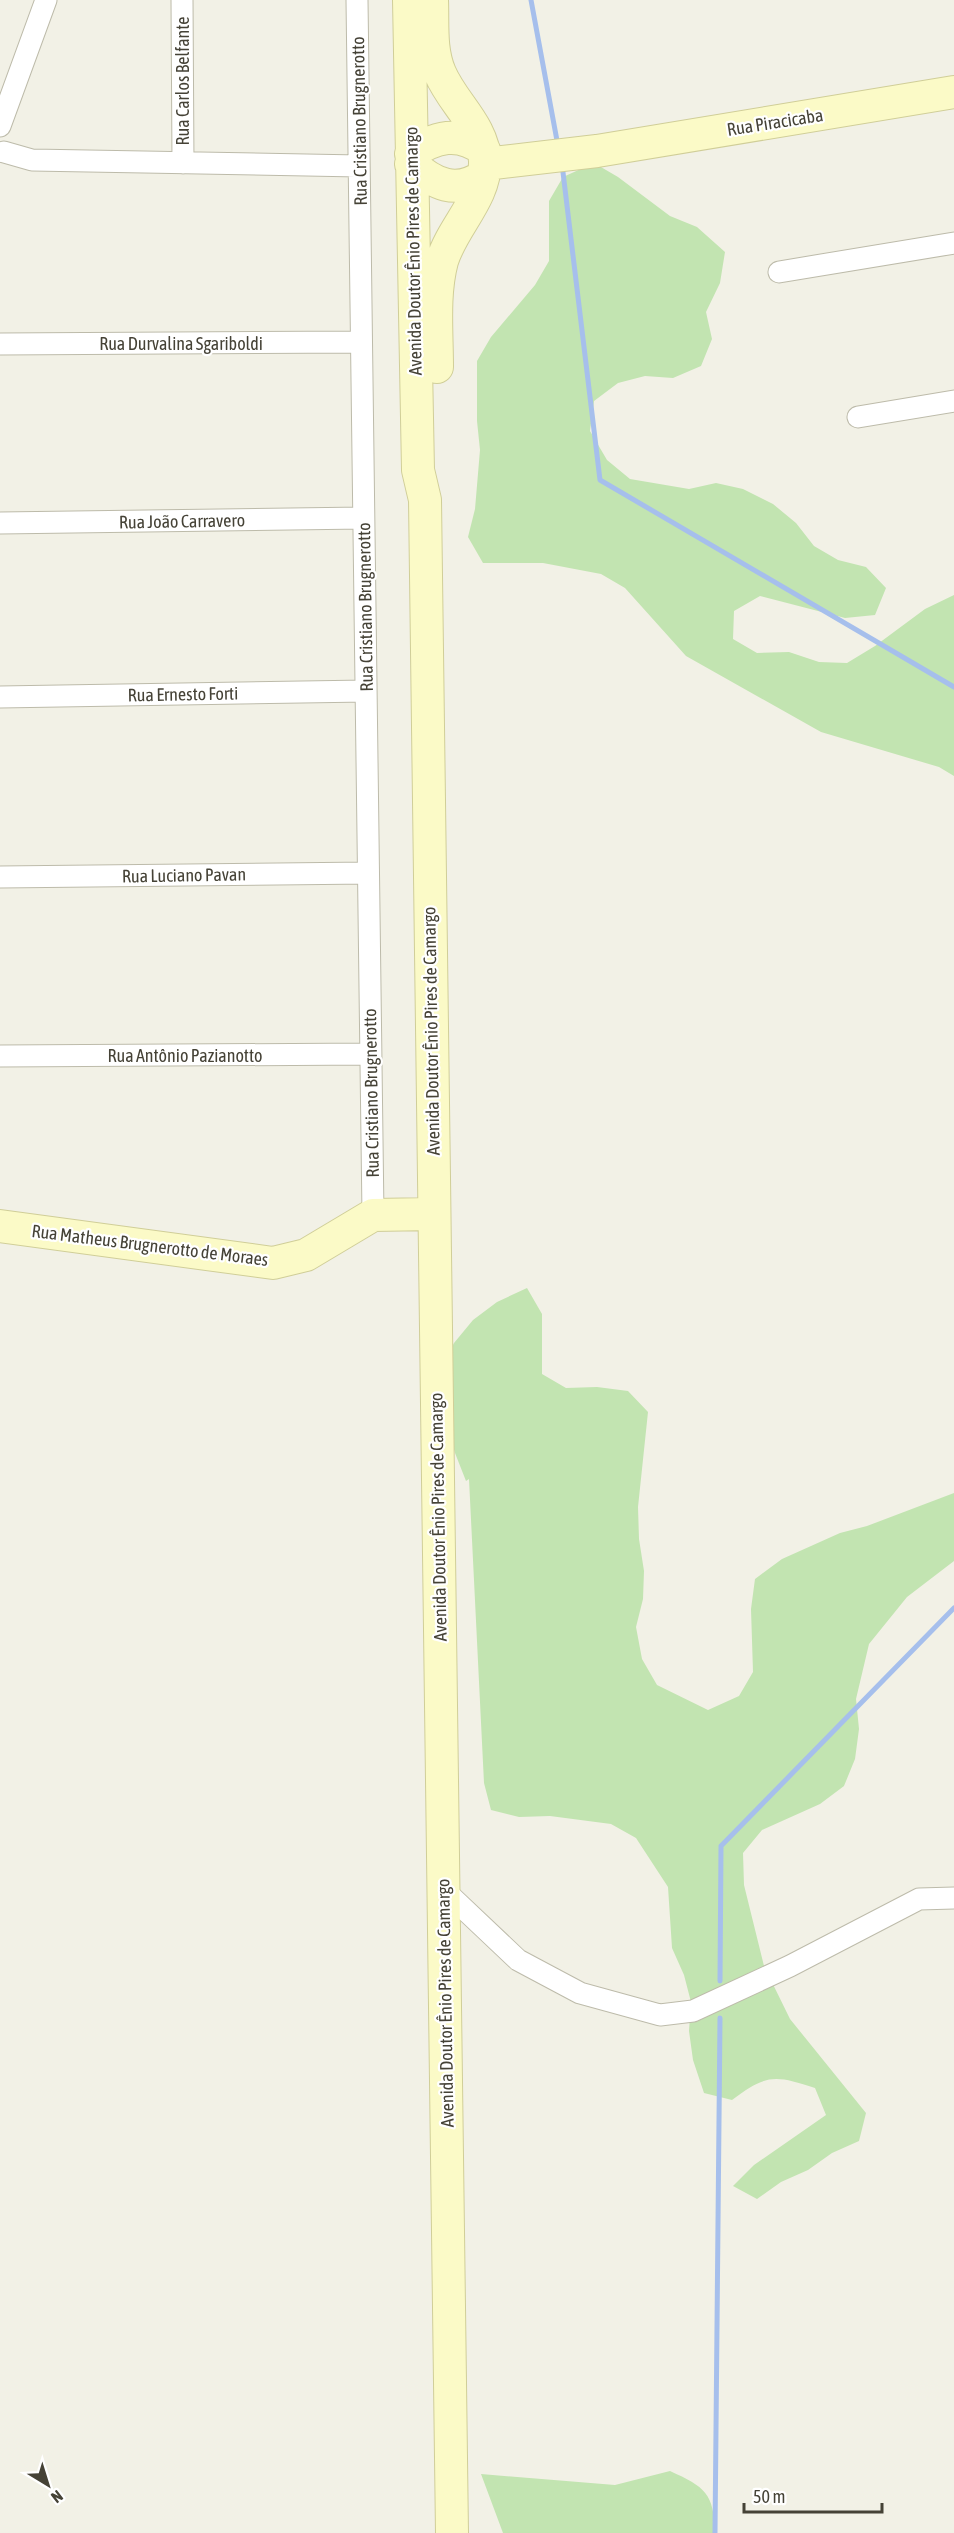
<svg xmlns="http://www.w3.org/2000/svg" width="954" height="2533" viewBox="0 0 954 2533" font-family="'Asap Condensed',sans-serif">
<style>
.green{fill:#c2e4b1}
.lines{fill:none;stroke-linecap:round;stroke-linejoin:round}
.stream{stroke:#a6bfec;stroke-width:5}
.street-casing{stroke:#bdbbaa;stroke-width:23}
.secondary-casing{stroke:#d0ce98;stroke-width:34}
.street{stroke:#fff;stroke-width:21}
.secondary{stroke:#fbfac7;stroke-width:32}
.labels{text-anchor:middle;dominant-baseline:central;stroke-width:4.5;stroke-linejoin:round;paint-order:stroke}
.street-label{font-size:18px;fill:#454236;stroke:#fff}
</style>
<rect width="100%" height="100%" fill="#f2f1e6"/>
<path class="green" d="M594,163l24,14 52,39 27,11 28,25 -5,31 -14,29 6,27 -11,27 -28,12 -28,-2 -27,7 -24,18 -4,30 17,29 23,19 59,10 27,-6 27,6 30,15 23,19 18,23 24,14 28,7 20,21 -11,27 -30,3 -85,-22 -26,15 -1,28 24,14 32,-1 30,10 28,1 28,-17 50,-37 29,-14v181l-15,-9 -118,-35 -135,-76 -61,-68 -24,-14 -58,-11h-60l-15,-26 7,-28 5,-59 -3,-29v-60l14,-24 44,-52 14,-24v-60l14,-24z
M527,1288l15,26v60l24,14 31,-1 31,4 20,21 -10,95 1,32 5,32 -1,28 -7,28 6,32 15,26 51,25 31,-14 14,-24 -2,-63 4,-30 27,-20 58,-26 27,-7 87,-33v68l-47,36 -38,47 -13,55 3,30 -4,30 -11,27 -24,18 -58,26 -19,23 1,32 20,81 26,53 76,94 -7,28 -27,12 -24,17 -27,12 -24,17 -24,-13 21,-21 72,-50 -11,-27c-40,-13 -49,-14 -83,12l-28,-7 -11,-33 -4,-29 2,-29 -7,-27 -12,-27 -4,-61 -32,-49 -25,-14 -61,-8 -31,1 -28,-7 -7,-27 -15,-304 -3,2 -11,-28 -7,-27 -7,-58 13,-25 19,-23 24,-18z
M670,2471c35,16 44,22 45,62h-212l-22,-59 134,11z"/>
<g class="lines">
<path class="stream" d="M531,0l27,146
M562,164l38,316 354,207
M720,1981l1,-135 233,-238
M715,2533l5,-515"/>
<defs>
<path id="street" d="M182,0l1,163
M357,0l16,1215
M0,126l46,-126
M4,152l28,8 327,6
M779,272l175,-29
M0,344l361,-2
M858,417l96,-16
M0,523l363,-5
M0,697l366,-6
M0,877l368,-4
M0,1056l370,-2
M443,1889l75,71 62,33 80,22 33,-4 97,-45 129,-67 35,-1"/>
<path id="secondary" d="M409,0l9,470 7,30 27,2033
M432,0c1,24 -2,50 8,73 13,31 43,52 45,88 1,37 -33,66 -43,100 -9,34 -5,71 -5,106
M411,154c24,-18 48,-23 73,-4
M411,164c23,20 45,31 72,12
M485,164l112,-13 357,-59
M0,1226l273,37 33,-8 67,-40 60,-1"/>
</defs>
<use href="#street" class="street-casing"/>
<use href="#secondary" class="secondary-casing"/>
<use href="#street" class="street"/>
<use href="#secondary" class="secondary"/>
</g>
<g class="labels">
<g class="street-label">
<text transform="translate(182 81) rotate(-90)">Rua Carlos Belfante</text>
<text transform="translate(359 121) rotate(-91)">Rua Cristiano Brugnerotto</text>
<text transform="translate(775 122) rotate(-9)">Rua Piracicaba</text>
<text transform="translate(413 251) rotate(-91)">Avenida Doutor Ênio Pires de Camargo</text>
<text x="181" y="343">Rua Durvalina Sgariboldi</text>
<text transform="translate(182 521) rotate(-1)">Rua João Carravero</text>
<text transform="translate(365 607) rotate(-91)">Rua Cristiano Brugnerotto</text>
<text transform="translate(183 694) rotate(-1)">Rua Ernesto Forti</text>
<text transform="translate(184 875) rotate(-1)">Rua Luciano Pavan</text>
<text transform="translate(431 1031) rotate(-91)">Avenida Doutor Ênio Pires de Camargo</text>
<text x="185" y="1055">Rua Antônio Pazianotto</text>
<text transform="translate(371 1093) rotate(-91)">Rua Cristiano Brugnerotto</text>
<text transform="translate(150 1245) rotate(7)">Rua Matheus Brugnerotto de Moraes</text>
<text transform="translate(438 1517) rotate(-91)">Avenida Doutor Ênio Pires de Camargo</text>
<text transform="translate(445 2003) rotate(-91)">Avenida Doutor Ênio Pires de Camargo</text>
</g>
</g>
<g transform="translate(48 2485) rotate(142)" stroke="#ffffff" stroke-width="4.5" paint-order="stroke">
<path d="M0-4.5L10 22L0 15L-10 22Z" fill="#454236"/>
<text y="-9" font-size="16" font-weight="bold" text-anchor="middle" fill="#454236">N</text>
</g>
<path d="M744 2503v9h138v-9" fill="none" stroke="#454236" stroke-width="3"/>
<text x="753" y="2503" font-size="18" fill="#454236" stroke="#ffffff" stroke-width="4.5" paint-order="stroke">50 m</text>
</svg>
